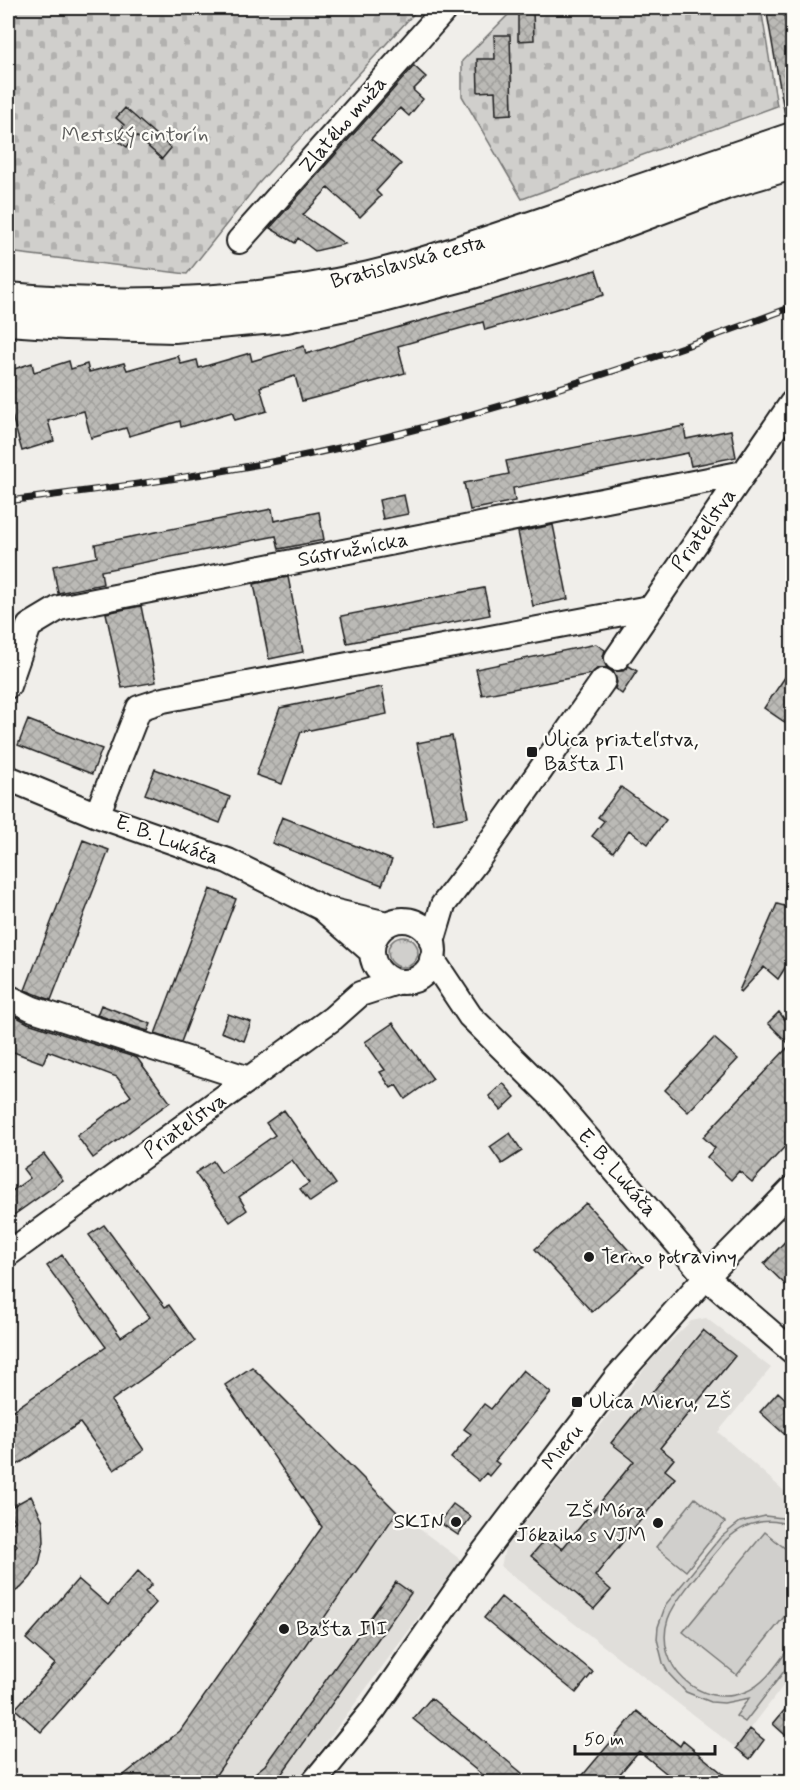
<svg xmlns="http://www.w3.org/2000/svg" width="800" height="1790" viewBox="0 0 800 1790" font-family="Mynerve,sans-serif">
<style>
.built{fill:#e0deda}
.grass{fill:url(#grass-tufts);stroke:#767674;stroke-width:1.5}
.cemetery{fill:url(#cemetery-stones);stroke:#767674;stroke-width:1.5}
.pitch{fill:#d0cfcc;stroke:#767674;stroke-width:1.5}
.building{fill:url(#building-cross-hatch);stroke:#1c1c1c;stroke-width:1.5}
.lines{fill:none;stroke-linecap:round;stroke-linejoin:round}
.minor-casing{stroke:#1c1c1c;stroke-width:28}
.major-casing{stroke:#1c1c1c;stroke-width:34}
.minor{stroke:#fdfcf7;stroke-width:24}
.major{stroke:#fdfcf7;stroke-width:30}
.rail-casing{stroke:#1c1c1c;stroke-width:7}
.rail{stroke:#fdfcf7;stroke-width:4.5;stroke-dasharray:14;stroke-linecap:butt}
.poi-dot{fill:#1c1c1c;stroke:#fdfcf7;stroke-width:2}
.labels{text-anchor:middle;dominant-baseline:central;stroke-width:4.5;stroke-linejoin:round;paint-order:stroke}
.street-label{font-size:21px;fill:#1c1c1c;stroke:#fdfcf7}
.park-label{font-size:21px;fill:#5b5b5a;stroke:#fdfcf7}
.poi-label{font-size:21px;fill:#1c1c1c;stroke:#fdfcf7;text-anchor:start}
</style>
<defs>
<pattern id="grass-tufts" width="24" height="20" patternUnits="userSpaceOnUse" patternTransform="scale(1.5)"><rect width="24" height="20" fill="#d0cfcc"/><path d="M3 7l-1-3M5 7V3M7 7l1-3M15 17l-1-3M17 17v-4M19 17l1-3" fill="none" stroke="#b2b1af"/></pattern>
<pattern id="cemetery-stones" width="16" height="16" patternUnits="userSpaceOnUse" patternTransform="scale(1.5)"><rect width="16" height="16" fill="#d0cfcc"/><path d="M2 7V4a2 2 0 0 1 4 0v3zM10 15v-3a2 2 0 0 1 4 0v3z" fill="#b2b1af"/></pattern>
<pattern id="building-cross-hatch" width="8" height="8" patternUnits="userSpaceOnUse" patternTransform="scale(1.5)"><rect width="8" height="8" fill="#bbbab6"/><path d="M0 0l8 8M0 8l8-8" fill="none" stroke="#a09f9c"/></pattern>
</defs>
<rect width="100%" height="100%" fill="#f0eeea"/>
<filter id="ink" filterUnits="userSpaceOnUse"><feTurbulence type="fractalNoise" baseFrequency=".0167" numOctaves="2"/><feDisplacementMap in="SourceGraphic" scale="12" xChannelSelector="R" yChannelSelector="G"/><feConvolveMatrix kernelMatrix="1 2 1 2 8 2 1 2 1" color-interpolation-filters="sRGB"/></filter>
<g filter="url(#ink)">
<path class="built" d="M706,1318l65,50 -53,64 74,66v176l-56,74 -235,-181 4,-19 148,-190 38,-37z
M397,1512l64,48 -164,222h-94l17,-13z"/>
<path class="grass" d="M388 952a15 15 0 1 1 30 0a15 15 0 1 1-30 0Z"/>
<path class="cemetery" d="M8,8h411l-160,175 -72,91 -179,-22z
M515,8h246l16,98 -255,93 -60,-103v-35z"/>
<path class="pitch" d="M695,1498l30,24 -39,49 -30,-24z
M765,1516l26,3 1,7c-25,-10 -48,-3 -67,15 -15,19 -50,57 -57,78 -15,46 32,91 77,73 21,-8 34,-31 47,-48v17l-47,61 -9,-6 13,-18 -25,5 -13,-1 -25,-10 -17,-18 -6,-11 -6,-24 1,-12 8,-23 54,-66 20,-16z
M765,1532l27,22v53l-55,68 -54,-43z"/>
<path class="building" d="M766,8h17l9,55v52l-7,1z
M518,10h15l1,30 -16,1z
M494,35h16l2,79 -16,1 -1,-24 -17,1 -1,-33h18z
M414,66l12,11 -13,13 10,9 -14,17 -9,-8 -29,31 30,25 -25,27 5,5 -21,21 -32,-29 -25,27 42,29 -30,7 -17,-13 -3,5 -25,-15z
M125,108l46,40 -9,11 -27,-24 -8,12 -12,-8 9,-14 -8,-7z
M596,270l8,25 -119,35 -2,-8 -85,24 7,27 -68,19 -35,9 -7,-25 -35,11 7,24 -32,9 -3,-8 -51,15 -1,-6 -51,15 -3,-8 -35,10 -7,-27 -36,10 6,20 -32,10 -14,-49v-31l24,-8 2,9 35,-11 2,8 16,-5 2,8 35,-9 3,7 51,-14 3,8 16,-4 2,8 51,-15 2,8 52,-15 2,8z
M684,426l2,13 45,-9 5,27 -45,9 -3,-13 -175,35 2,13 -45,9 -6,-27 45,-9 -3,-13z
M404,495l4,19 -25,5 -4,-19z
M272,509l2,12 45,-9 5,28 -45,9 -3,-13 -175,35 2,13 -45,9 -5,-27 44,-9 -2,-13z
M553,525l15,74 -35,7 -15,-74z
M288,577l15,75 -34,7 -15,-75z
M484,588l6,27 -143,28 -6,-27z
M141,606l15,76 -34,6 -16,-75z
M596,644l9,6 -2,7 4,11h-9l-7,6 -109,21 -6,-26z
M629,666l8,5 -15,23 -7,-5 2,-7 -4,-11h10z
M792,667v60l-28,-19z
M382,687l5,27 -86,18 -19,52 -26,-9 24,-67z
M28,720l74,29 -10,25 -74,-29z
M452,736l16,81 -34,7 -17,-81z
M155,769l75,28 -10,26 -75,-29z
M621,787l45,33 -18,24 -19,-14 -16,22 -21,-16 12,-15 -6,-4z
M282,817l110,43 -10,25 -110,-42z
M83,840l26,10 -58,150 -26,-10z
M210,889l26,10 -55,143 -26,-8z
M777,904l15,4v49l-14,22 -14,-12 -23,25 -2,-1z
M101,1005l50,19 -3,7 -51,-16z
M779,1012l13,17v110l-40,43 -13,-11 -8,9 -24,-23 8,-9 -12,-11 87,-92 -22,-22z
M228,1014l23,8 -7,19 -23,-9z
M15,1016l13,7 109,35 33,44 -77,56 -16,-22 54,-40 -14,-19 -69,-26 -5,12 -35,-13v-29l5,2z
M393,1023l40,56 -28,20 -9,-14 -5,3 -11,-16 5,-2 -20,-28z
M714,1038l24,21 -50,53 -23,-22z
M503,1083l12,14 -14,13 -12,-14z
M284,1110l52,74 -26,18 -10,-13 9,-6 -17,-23 -53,37 8,13 -17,12 -35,-49 18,-12 8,12 54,-38 -9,-12z
M510,1133l12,18 -20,13 -12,-17z
M44,1154l19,26 -55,39v-25l22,-16 -7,-9z
M586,1203l57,63 -51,46 -57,-63z
M104,1225l61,82 4,-2 26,36 -84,60 33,49 -30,20 -34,-47 -72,48v-57l98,-67 -59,-81 15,-11 59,82 29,-20 -61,-82z
M792,1234v57l-28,-27z
M703,1330l32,26 -75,92 14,11 -9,11 10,8 -80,98 16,14 -17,19 -63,-53 16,-19 15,12 72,-88 -23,-18z
M252,1367l145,145 -186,270h-96l65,-51 142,-204 -97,-142z
M523,1370l28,23 -56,68 4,3 -10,12 -3,-3 -7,8 -28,-23 20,-24 -7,-5 20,-25 7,5z
M778,1392l14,13v36l-32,-29z
M31,1496l12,25 1,21 -5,22 -8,13 -10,11 -13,8v-37l9,-14 -9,-9v-10l7,-5 -6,-13z
M453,1504l18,13 -13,18 -19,-13z
M138,1571l14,13 -7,8 11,11 -115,129 -26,-23 40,-45 -29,-25 52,-60 30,26z
M396,1582l15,11 -133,186 -5,3h-29l21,-17z
M501,1597l92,75 -17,21 -92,-75z
M431,1698l91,75 -7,9h-24l-78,-63z
M792,1701v40l-19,-17z
M637,1711l43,35 3,-5 50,41h-56l-38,-31 -26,31h-36z
M750,1729l14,11 -14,19 -14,-11z"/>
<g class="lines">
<defs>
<path id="minor" d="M239,241l207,-233
M617,658l175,-255
M8,686l21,-60 30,-18 685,-135
M8,778l89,37 131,46 96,48 63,15
M97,815l42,-107 24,-8 486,-92
M325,911l46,40
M372 951a31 31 0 1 1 62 0a31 31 0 1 1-62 0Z
M432,942l11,-37 36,-47 124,-177
M432,959l38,57 83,82 153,179 86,74
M8,997l25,12 216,70
M8,1254l325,-236 27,-24 37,-12
M314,1782l60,-73 103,-148 140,-184 89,-100 86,-88"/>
<path id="major" d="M8,298c120,11 243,6 361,-21 56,-13 111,-33 165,-51 86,-29 172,-59 258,-88
M8,320l58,4 108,3 112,-10 93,-19 87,-23 95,-29 167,-63 64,-19"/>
</defs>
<use href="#minor" class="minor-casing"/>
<use href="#major" class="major-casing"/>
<use href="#minor" class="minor"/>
<use href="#major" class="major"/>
<defs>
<path id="rail" d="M8,501c110,-14 221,-28 331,-53 157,-36 303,-84 453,-141"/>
</defs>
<use href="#rail" class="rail-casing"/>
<use href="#rail" class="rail"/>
</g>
</g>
<g class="poi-dot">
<rect x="526" y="746" width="12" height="12" rx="3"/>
<circle cx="589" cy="1257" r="6"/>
<rect x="571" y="1396" width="12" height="12" rx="3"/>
<circle cx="456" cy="1522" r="6"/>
<circle cx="658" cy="1523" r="6"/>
<circle cx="284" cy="1629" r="6"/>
</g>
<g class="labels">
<g class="street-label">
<text transform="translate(343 125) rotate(-49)">Zlatého muža</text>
<text transform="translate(408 262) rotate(-15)">Bratislavská cesta</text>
<text transform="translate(704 530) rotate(-55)">Priateľstva</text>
<text transform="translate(353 550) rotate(-11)">Sústružnícka</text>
<text transform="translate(167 840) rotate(20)">E. B. Lukáča</text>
<text transform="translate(185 1126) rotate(-36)">Priateľstva</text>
<text transform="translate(617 1173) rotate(49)">E. B. Lukáča</text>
<text transform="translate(563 1447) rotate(-52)">Mieru</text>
</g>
<g class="park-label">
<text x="135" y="135">Mestský cintorín</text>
</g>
<g class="poi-label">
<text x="544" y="740">Ulica priateľstva,<tspan x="544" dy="24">Bašta II</tspan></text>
<text x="601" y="1257">Terno potraviny</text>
<text x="589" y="1402">Ulica Mieru, ZŠ</text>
<text x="646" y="1511" text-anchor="end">ZŠ Móra<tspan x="646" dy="24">Jókaiho s VJM</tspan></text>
<text x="444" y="1522" text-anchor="end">SKIN</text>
<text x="296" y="1629">Bašta III</text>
</g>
</g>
<rect width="800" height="1790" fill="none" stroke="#fdfcf7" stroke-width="30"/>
<rect x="15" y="15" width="770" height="1760" fill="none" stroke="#1c1c1c" stroke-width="2" filter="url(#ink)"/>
<path d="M575 1745v9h140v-9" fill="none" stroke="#1c1c1c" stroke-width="3"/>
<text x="584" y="1745" font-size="18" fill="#1c1c1c" stroke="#fdfcf7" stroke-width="4.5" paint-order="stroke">50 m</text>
</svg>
